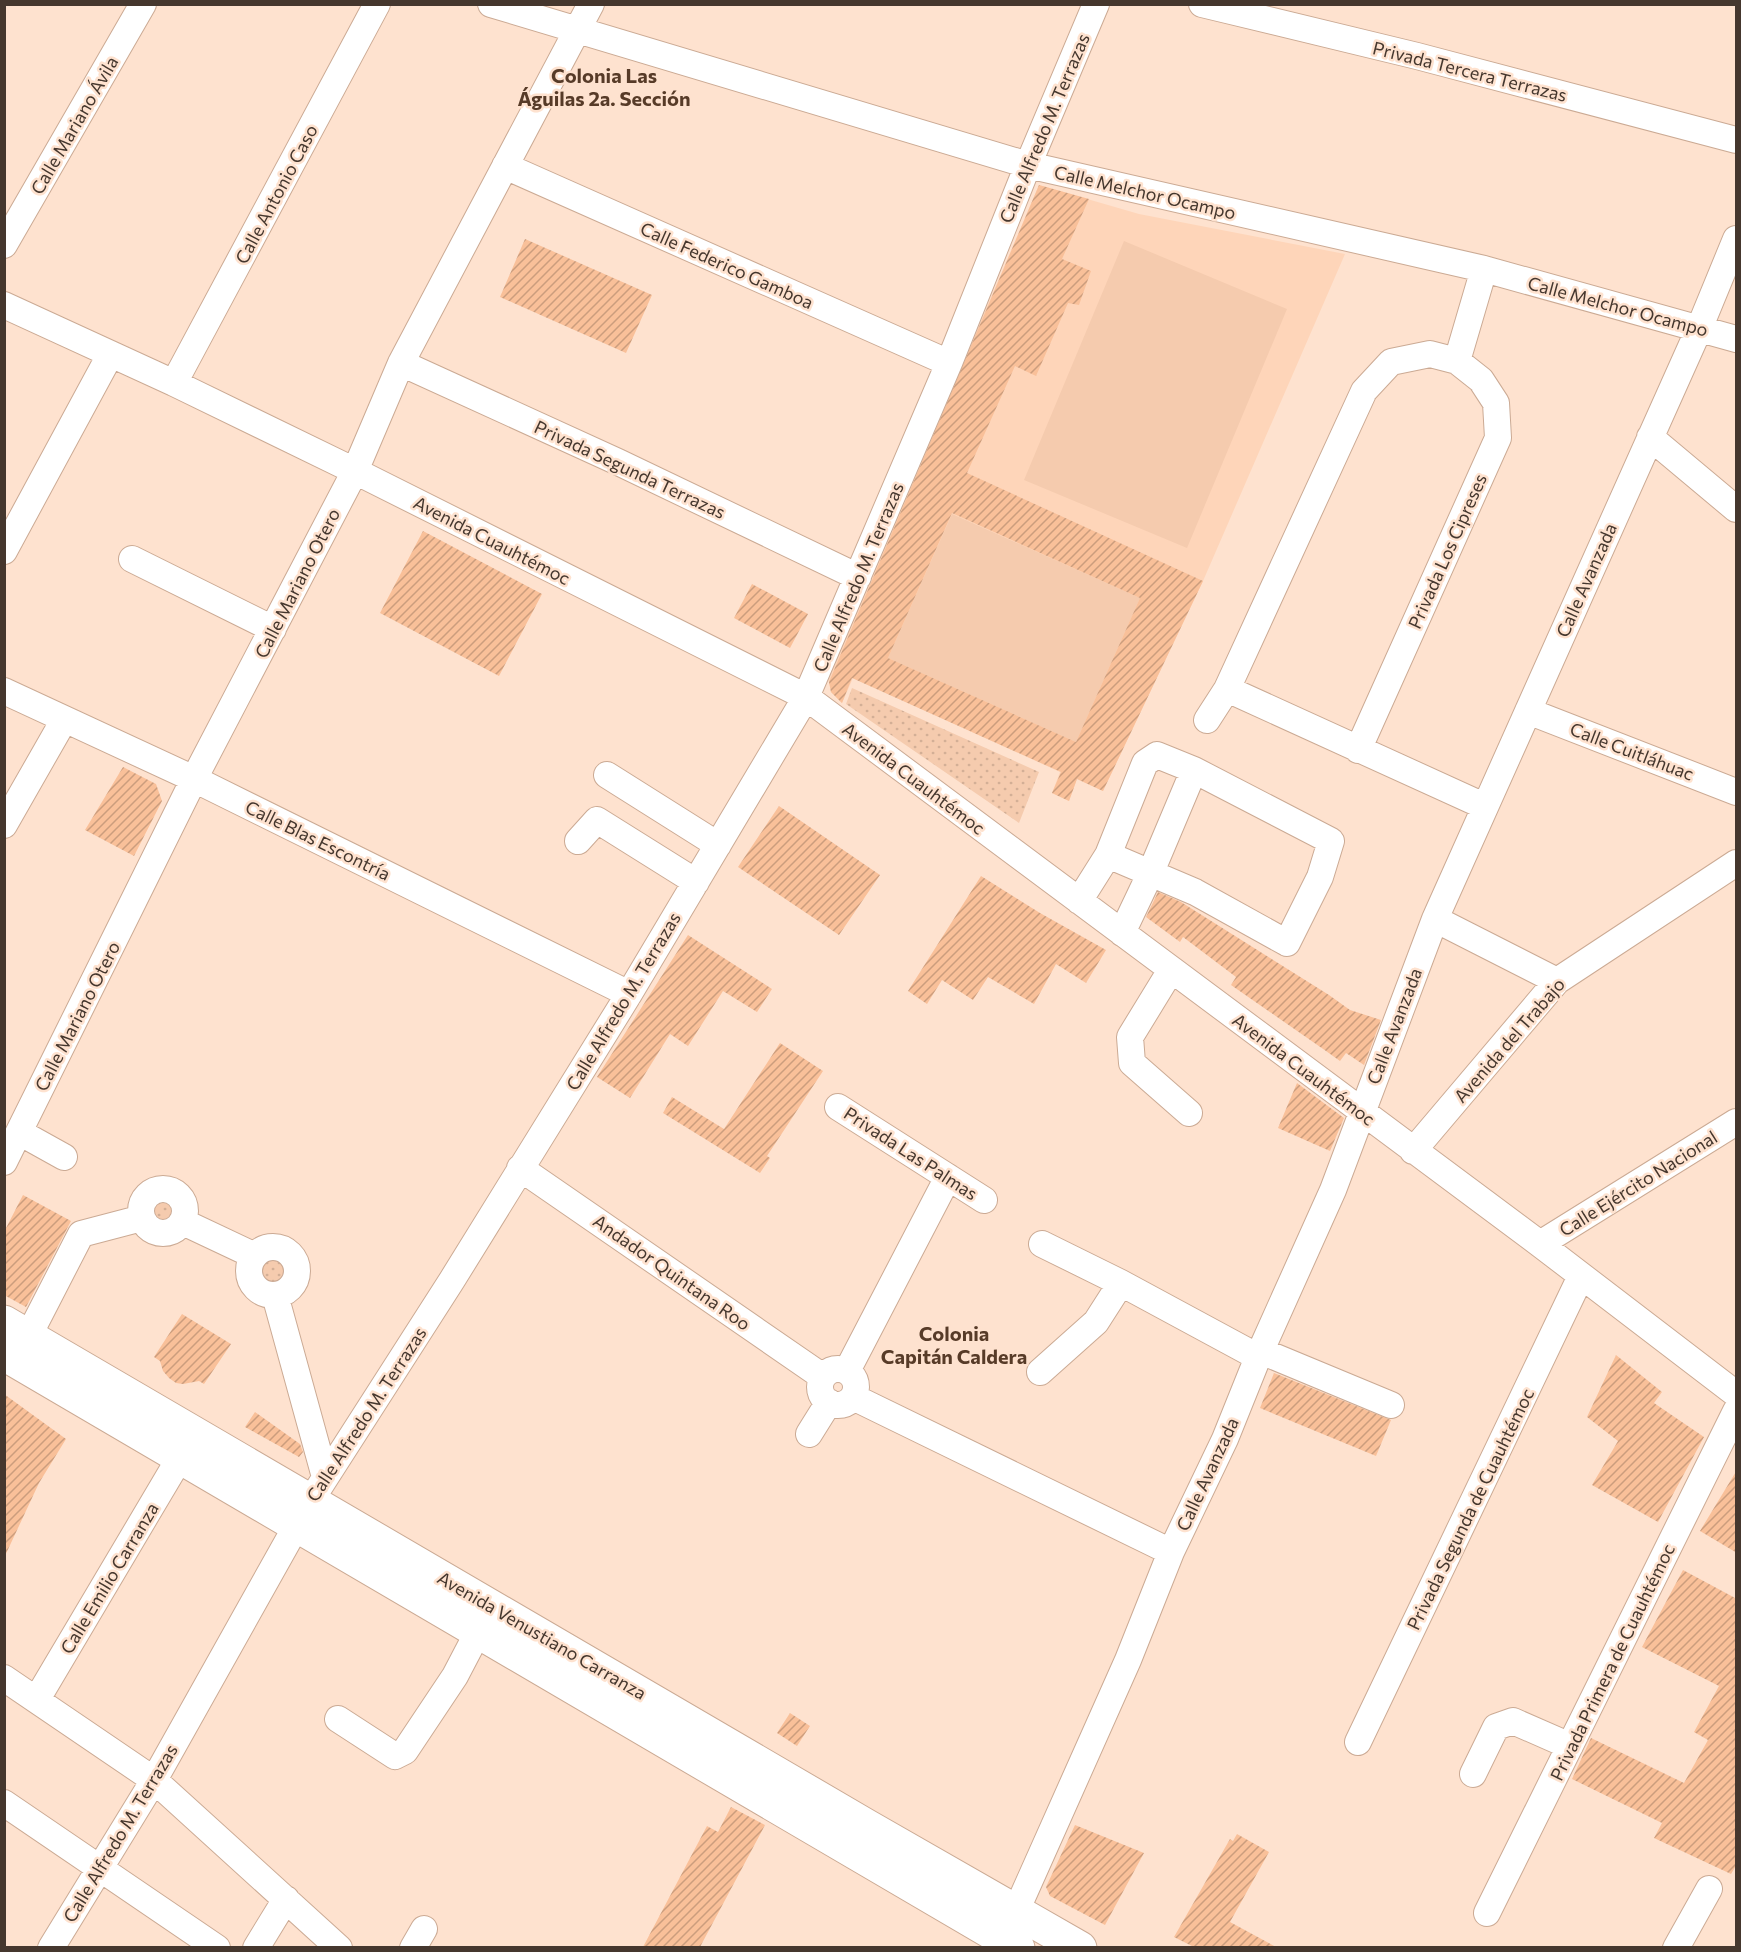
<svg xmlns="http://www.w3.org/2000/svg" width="1741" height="1952" viewBox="0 0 1741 1952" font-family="Commissioner,sans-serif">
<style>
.built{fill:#fed5b9}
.grass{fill:url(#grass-dots)}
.park{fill:#f5cbae}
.building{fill:url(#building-hatch);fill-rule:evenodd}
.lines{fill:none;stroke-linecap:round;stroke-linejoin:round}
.minor-casing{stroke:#cbaa94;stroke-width:28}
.major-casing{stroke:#cbaa94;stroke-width:35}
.minor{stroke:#fff;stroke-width:26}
.major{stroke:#fff;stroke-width:33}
.labels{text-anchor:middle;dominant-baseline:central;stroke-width:5;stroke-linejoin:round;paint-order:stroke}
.street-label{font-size:18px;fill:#45372e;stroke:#fee2cf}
.neighbourhood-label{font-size:20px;font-weight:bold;fill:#573b28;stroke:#fee2cf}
</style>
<defs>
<pattern id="grass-dots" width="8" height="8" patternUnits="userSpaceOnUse" patternTransform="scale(1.5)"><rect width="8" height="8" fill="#f5cbae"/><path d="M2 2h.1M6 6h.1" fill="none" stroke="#d3af96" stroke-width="1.8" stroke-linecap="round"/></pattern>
<pattern id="building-hatch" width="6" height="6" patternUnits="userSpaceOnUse" patternTransform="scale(1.5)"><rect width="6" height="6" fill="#f9c099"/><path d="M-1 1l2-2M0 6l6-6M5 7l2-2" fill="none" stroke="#cb9d7d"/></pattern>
</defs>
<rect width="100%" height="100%" fill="#fee2cf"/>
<path class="built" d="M1039,185l100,29 206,40 -142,327 -100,210 -26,-12 -8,22 -17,-8 8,-21 -207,-94 -11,25 -11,-11 -3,-14z"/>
<path class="grass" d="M852,688l187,84 -20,51 -173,-119z
M146 1211a18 18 0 1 1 36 0a18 18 0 1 1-36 0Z
M255 1269a18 18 0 1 1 36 0a18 18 0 1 1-36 0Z"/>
<path class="park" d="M1124,241l163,68 -100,239 -163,-68z
M952,514l188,84 -64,144 -188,-84z"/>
<path class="building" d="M1039,185l50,14 -27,60 29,12 -12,34 -11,-2 -32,73 -21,-10 -48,107 236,108 -100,210 -26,-12 -8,22 -17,-8 9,-21 -209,-94 -10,25 -11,-11 -2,-10zM952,513l188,85 -64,144 -188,-84z
M525,239l127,56 -26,58 -126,-56z
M423,531l119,63 -43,82 -119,-63z
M752,584l56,30 -18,34 -56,-30z
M123,767l33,17 6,17 -28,55 -49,-26z
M779,806l101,69 -41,60 -101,-68z
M981,876l59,37 66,37 -20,33 -30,-19 -22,40 -46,-27 -15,23 -31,-20 -15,24 -19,-13z
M1158,892l23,10 148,93 21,15 31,10 -17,45 -18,-12 -6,8 -14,-10 -95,-66 5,-8 -53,-40 -3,5 -34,-25z
M688,935l84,54 -15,23 -34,-21 -35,55 -18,-12 -40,64 -33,-21z
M780,1043l43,28 -56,85 3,2 -10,15 -97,-60 9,-16 52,32z
M1297,1083l47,35 -14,33 -52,-23z
M23,1195l48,26 -45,86 -22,-12v-63z
M182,1314l49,30 -27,40 -5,-3 -16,3 -7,-1 -7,-5 -6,-7 -3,-10 -6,-4z
M1616,1355l46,37 -8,11 50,34 -46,85 -66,-37 26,-44 -31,-24z
M1274,1373l117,47 -15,36 -116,-48z
M4,1394l62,45 -27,44 -35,75z
M255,1412l45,32 3,8 -4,5 -54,-30z
M1737,1470v83l-37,-22z
M1683,1570l54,29v265l-6,10 -77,-36 8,-15 -90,-44 19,-41 93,45 24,-43 -14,-8 25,-46 -77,-39z
M790,1713l20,13 -13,20 -20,-13z
M731,1807l34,18 -65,122h-57l64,-121 11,6z
M1075,1825l69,28 -39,72 -55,-29 -4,-9z
M1237,1834l32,18 -39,70 46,25h-82l-20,-10 56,-98 3,2z"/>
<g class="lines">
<defs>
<path id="minor" d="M491,4l537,161 456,104 252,70
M1202,4l215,52 319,84
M505,166l444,197
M4,245l139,-241
M4,305l170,78 181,88 451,226 734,547 196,150
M1457,361l27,-92
M401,363l217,99 240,115
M174,383l203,-379
M1650,437l86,72
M4,551l106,-196
M132,559l141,70
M1227,689l257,117
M4,691l190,88 435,215
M1528,711l208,81
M1207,720l20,-31 137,-298 27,-29 39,-8 27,7 24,19 15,23 2,35 -140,312
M607,775l111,70
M4,825l60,-105
M578,841l19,-21 99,62
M1079,901l29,-46 37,-92 12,-8 37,15 137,71 -11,36 -33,66 -92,-51 -87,-37
M1435,919l122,62
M1122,933l29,-61 43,-102
M1171,970l-41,67 2,26 57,50
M838,1107l146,93
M19,1132l45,25
M1413,1151l144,-170 179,-118
M4,1162l190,-383 161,-308 46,-108 190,-359
M520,1168l303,209
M141 1211a22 22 0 1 1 44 0a22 22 0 1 1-44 0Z
M183,1222l70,33
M1042,1244l79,39 137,74
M1540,1244l196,-122
M249 1271a24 24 0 1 1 48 0a24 24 0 1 1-48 0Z
M275,1295l50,182
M29,1335l52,-101 61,-16
M1261,1351l130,54
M820 1387a18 18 0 1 1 36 0a18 18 0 1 1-36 0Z
M847,1371l101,-194
M1040,1372l56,-50 25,-39
M853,1397l318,155
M809,1434l20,-32
M4,1678l150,102 185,168
M37,1699l144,-243
M338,1719l57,37 10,-5 50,-75 23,-44
M1358,1742l223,-466
M1473,1774l23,-47 17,-6 57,25
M4,1803l213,145
M1487,1913l249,-502
M1009,1927l119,-267 43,-108 54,-113 33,-82 75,-167 102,-271 264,-590 37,-90
M51,1948l103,-168 157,-280 141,-220 177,-286 177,-297 143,-334 79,-198 68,-161
M256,1948l30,-49
M413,1948l11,-19
M1676,1948l33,-59"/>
<path id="major" d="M4,1322l863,504 213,122
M4,1354l1014,594"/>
</defs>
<use href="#minor" class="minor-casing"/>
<use href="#major" class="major-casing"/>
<use href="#minor" class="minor"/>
<use href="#major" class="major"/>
</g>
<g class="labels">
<g class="street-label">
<text transform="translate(1470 71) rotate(14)">Privada Tercera Terrazas</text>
<text transform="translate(74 125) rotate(-60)">Calle Mariano Ávila</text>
<text transform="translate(1044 128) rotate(-67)">Calle Alfredo M. Terrazas</text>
<text transform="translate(1145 192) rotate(13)">Calle Melchor Ocampo</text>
<text transform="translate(276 194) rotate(-62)">Calle Antonio Caso</text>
<text transform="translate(727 265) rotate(24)">Calle Federico Gamboa</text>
<text transform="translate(1618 306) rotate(15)">Calle Melchor Ocampo</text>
<text transform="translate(630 469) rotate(25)">Privada Segunda Terrazas</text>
<text transform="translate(492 540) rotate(27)">Avenida Cuauhtémoc</text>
<text transform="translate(1447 551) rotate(-66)">Privada Los Cipreses</text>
<text transform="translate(858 577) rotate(-67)">Calle Alfredo M. Terrazas</text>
<text transform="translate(1586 580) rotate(-66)">Calle Avanzada</text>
<text transform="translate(297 583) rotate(-63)">Calle Mariano Otero</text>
<text transform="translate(1632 751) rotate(21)">Calle Cuitláhuac</text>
<text transform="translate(914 778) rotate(37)">Avenida Cuauhtémoc</text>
<text transform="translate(318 840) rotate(26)">Calle Blas Escontría</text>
<text transform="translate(623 1001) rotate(-59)">Calle Alfredo M. Terrazas</text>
<text transform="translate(77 1016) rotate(-63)">Calle Mariano Otero</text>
<text transform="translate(1394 1026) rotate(-69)">Calle Avanzada</text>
<text transform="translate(1509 1040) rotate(-49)">Avenida del Trabajo</text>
<text transform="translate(1304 1069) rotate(37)">Avenida Cuauhtémoc</text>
<text transform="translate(911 1153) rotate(33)">Privada Las Palmas</text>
<text transform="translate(1638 1183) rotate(-32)">Calle Ejército Nacional</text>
<text transform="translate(672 1272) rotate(35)">Andador Quintana Roo</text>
<text transform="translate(366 1414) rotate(-57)">Calle Alfredo M. Terrazas</text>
<text transform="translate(1207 1474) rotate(-65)">Calle Avanzada</text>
<text transform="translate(1470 1509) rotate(-64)">Privada Segunda de Cuauhtémoc</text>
<text transform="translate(109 1578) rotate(-59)">Calle Emilio Carranza</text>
<text transform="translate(542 1635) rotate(30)">Avenida Venustiano Carranza</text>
<text transform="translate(1612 1662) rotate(-64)">Privada Primera de Cuauhtémoc</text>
<text transform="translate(120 1833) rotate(-59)">Calle Alfredo M. Terrazas</text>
</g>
<g class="neighbourhood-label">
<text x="604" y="75">Colonia Las<tspan x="604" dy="23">Águilas 2a. Sección</tspan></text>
<text x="954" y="1333">Colonia<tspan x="954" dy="23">Capitán Caldera</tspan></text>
</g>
</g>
<rect width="1741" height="1952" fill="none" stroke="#45372e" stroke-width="12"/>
</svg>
